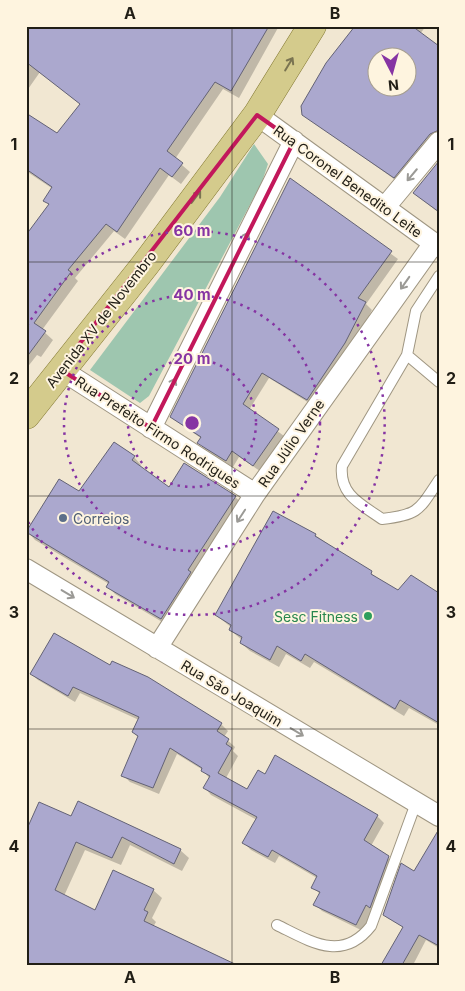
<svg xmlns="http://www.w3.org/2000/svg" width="465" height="991" viewBox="0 0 465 991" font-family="Inter,sans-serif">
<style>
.green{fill:#9ec6af}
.shadow{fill:#0003;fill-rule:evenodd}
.building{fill:#aba8ce;stroke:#636275;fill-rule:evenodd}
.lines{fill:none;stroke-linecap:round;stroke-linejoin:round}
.service-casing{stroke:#9f9682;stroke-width:12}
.minor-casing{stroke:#9f9682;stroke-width:22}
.primary-casing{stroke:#827831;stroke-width:29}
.service{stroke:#fff;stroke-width:10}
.minor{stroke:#fff;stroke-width:20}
.primary{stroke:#d4cb8c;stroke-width:28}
.oneway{stroke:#7a7451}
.oneway2{stroke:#9b9a96}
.marked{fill:none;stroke:#c2185b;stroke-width:4;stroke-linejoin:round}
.grid{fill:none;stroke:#211e16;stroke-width:1;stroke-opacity:0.55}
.ring{fill:none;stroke:#8634a3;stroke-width:2.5;stroke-dasharray:2.5 5}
.service-dot{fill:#5c6f8a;stroke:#fef4df;stroke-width:2}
.leisure-dot{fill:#2e9e5b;stroke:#fef4df;stroke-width:2}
.labels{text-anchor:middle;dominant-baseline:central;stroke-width:4;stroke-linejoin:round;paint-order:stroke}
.street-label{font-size:14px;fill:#211e16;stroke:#fef4df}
.service-label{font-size:14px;fill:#4e5e75;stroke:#fef4df;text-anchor:start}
.leisure-label{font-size:14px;fill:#27864d;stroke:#fef4df;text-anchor:end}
.centre{fill:#8634a3;stroke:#fef4df;stroke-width:2.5}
.ring-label{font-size:15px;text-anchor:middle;font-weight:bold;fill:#8634a3;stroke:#fef4df;stroke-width:4;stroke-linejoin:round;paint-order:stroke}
.neatline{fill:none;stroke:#211e16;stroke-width:2}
.grid-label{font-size:16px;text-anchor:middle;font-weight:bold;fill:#211e16}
</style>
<rect width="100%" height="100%" fill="#f1e7d2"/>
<path class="green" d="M254,144l14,20 -6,18 -113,214 -9,7 -50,-33 130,-173z"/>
<path class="shadow" d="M26,26h253l-40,72 -16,-9 -48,70 15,13 -9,12 -12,-9 -44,64 -11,-8 -39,47 3,3 -36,49 11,10 -12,17 -4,-2 -11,14v-132l24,-32 -5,-5 8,-11 -27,-18v-57l31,21 24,-30 -41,-33 -14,20z
M356,26h70l-6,8 19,13v92l-38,45 -98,-70zM378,58h30v30h-30z
M439,163v50l-25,-20z
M290,180l108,79 -32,45 6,6 -21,40 -37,56 -45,-28 -20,32 35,26 -24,35 -21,-14 -6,10 -28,-18 -6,-6 3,-4 -31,-22z
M134,457l7,8 -2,3 30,20 66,9 8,7 -74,122 -54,-32 -7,-8 1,-2 -74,-44 -7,-8 51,-39z
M315,535l83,57h38l3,-6v139l-30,-17 -5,8 -90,-54 -4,6 -24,-14 -7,13 -29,-16 -9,-8 1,-3 -12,-10 2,-2 -16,-13z
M110,667l111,57 7,7 -4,6 11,10 -2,4 5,5 -12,22 22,13 129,25 7,7 -13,23 25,18 -33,67 -41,-20 -7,-7 5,-10 -7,-7 4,-9 -38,-22 -4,7 -24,-13 -7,-7 13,-23 -46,-25 -6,-7 4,-10 -6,-8 -26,-16 -18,40 -29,-12 -7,-7 16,-37 -6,-6 6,-12 -59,-27 -5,9 -37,-22 -6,-6z
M72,818l108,32 9,8 -7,13 -52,-26 -9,20 -36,-15 -21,46 32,15 57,-21 9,8 -10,20 4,4 -3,5 -120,23z
M439,855v93l-13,-8 -13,25h-30l21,-37 -20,-14 30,-41z"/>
<path class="building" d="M26,26h243l-38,65 -16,-9 -48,69 16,12 -11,14 -12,-9 -43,64 -11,-8 -38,46 3,2 -37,51 12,8 -20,27v-123l23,-31 -6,-3 9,-14 -26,-18v-56l31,20 23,-29 -54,-42z
M355,26h57l27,20v84l-9,4 -36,44 -92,-63 -1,-9 25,-43zM378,58h30v30h-30z
M439,161v51l-26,-19z
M290,178l102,73 -34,47 8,4 -21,41 -38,57 -45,-27 -19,31 36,25 -26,37 -21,-15 -6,10 -29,-18 4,-6 -31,-20z
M114,442l21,14 -3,4 37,27 15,-24 52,33 -48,74 3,2 -30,47 -55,-32 3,-5 -83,-50 33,-53 20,12z
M273,511l43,23 -1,2 57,35 -1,3 27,16 13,-15 28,18v130l-39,-23 -5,9 -90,-55 -4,7 -24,-15 -7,14 -30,-17 2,-6 -13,-7 2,-5 -16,-10z
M54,633l56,32 2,-4 36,16 74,46 -5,8 12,8 -3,5 6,4 -14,25 29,16 11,-19 7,4 10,-19 103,60 -14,25 25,16 -19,52 -4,-3 -10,20 -43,-20 7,-13 -9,-4 6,-12 -45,-26 -4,7 -26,-14 15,-26 -54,-29 7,-12 -9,-5 1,-3 -32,-20 -17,40 -32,-12 17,-40 -6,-4 7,-15 -66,-30 -5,9 -38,-22z
M78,801l103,48 -7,15 -52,-27 -10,21 -36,-16 -21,48 40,20 18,-40 41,19 -10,21 4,2 -4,9 93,44h-211v-134l13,-29 32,14z
M439,829v117l-20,-11 -17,30h-21l22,-38 -20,-12 18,-52 13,8z"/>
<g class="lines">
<defs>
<path id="service" d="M439,276l-23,35 -9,44 32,27
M407,355l-65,111c-3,29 19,38 40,53 37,-4 37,-9 57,-39
M277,925c33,16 65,38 94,1l45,-123"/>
<path id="minor" d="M257,115l182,132
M385,207l54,-65
M60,369l195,125
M151,428l143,-287
M26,569l413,247
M157,648l98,-154 179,-251"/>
<path id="primary" d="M26,415l119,-150 112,-150 55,-89"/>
</defs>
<use href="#service" class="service-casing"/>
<use href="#minor" class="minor-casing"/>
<use href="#primary" class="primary-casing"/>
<use href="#service" class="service"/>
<use href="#minor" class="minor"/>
<use href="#primary" class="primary"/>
</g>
<defs><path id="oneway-shaft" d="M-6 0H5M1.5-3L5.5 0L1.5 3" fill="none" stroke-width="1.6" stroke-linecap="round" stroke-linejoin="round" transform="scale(1.25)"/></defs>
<g class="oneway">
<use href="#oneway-shaft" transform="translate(289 64) rotate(-59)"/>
<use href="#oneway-shaft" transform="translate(196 197) rotate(-53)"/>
</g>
<g class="oneway2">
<use href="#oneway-shaft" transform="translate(412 175) rotate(130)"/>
<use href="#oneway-shaft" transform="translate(245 239) rotate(-63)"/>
<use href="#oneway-shaft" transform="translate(405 283) rotate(125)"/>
<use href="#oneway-shaft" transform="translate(172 385) rotate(-63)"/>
<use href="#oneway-shaft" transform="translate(241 516) rotate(123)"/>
<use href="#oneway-shaft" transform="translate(68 594) rotate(31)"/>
<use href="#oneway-shaft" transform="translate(297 732) rotate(31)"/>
</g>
<path class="marked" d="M257,115l37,26 -143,287 -91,-59z"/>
<path class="grid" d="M232,26v939M26,262h413M26,496h413M26,729h413"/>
<g class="ring">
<circle cx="192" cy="423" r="64"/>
<circle cx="192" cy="423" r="128"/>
<path d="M27 326A192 192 0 1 1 27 520"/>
</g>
<circle class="service-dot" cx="63" cy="518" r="5"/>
<circle class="leisure-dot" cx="368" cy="616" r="5"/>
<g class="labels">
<g class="street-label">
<text transform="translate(348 181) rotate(36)">Rua Coronel Benedito Leite</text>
<text transform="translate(101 319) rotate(-52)">Avenida XV de Novembro</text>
<text transform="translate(158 432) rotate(33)">Rua Prefeito Firmo Rodrigues</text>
<text transform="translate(291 443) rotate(-55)">Rua Júlio Verne</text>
<text transform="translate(232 693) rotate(31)">Rua São Joaquim</text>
</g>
<g class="service-label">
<text x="73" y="518">Correios</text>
</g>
<g class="leisure-label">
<text x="358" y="616">Sesc Fitness</text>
</g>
</g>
<circle cx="192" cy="423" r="8" class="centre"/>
<g class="ring-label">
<text x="192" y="236">60 m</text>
<text x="192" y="300">40 m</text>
<text x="192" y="364">20 m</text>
</g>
<rect width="465" height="991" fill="none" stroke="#fef4df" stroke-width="55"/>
<g transform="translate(392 72) rotate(174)"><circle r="24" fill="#fef4df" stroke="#a69e8f"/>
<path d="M0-4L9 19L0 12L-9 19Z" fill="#8634a3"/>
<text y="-8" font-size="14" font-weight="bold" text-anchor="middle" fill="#211e16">N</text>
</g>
<rect x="28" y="28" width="410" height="936" class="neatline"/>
<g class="grid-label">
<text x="130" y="19">A</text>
<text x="335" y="19">B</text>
<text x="14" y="150">1</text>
<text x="451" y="150">1</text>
<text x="14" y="384">2</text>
<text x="451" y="384">2</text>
<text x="14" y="618">3</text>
<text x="451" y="618">3</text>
<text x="14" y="852">4</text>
<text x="451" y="852">4</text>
<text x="130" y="983">A</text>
<text x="335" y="983">B</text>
</g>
</svg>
